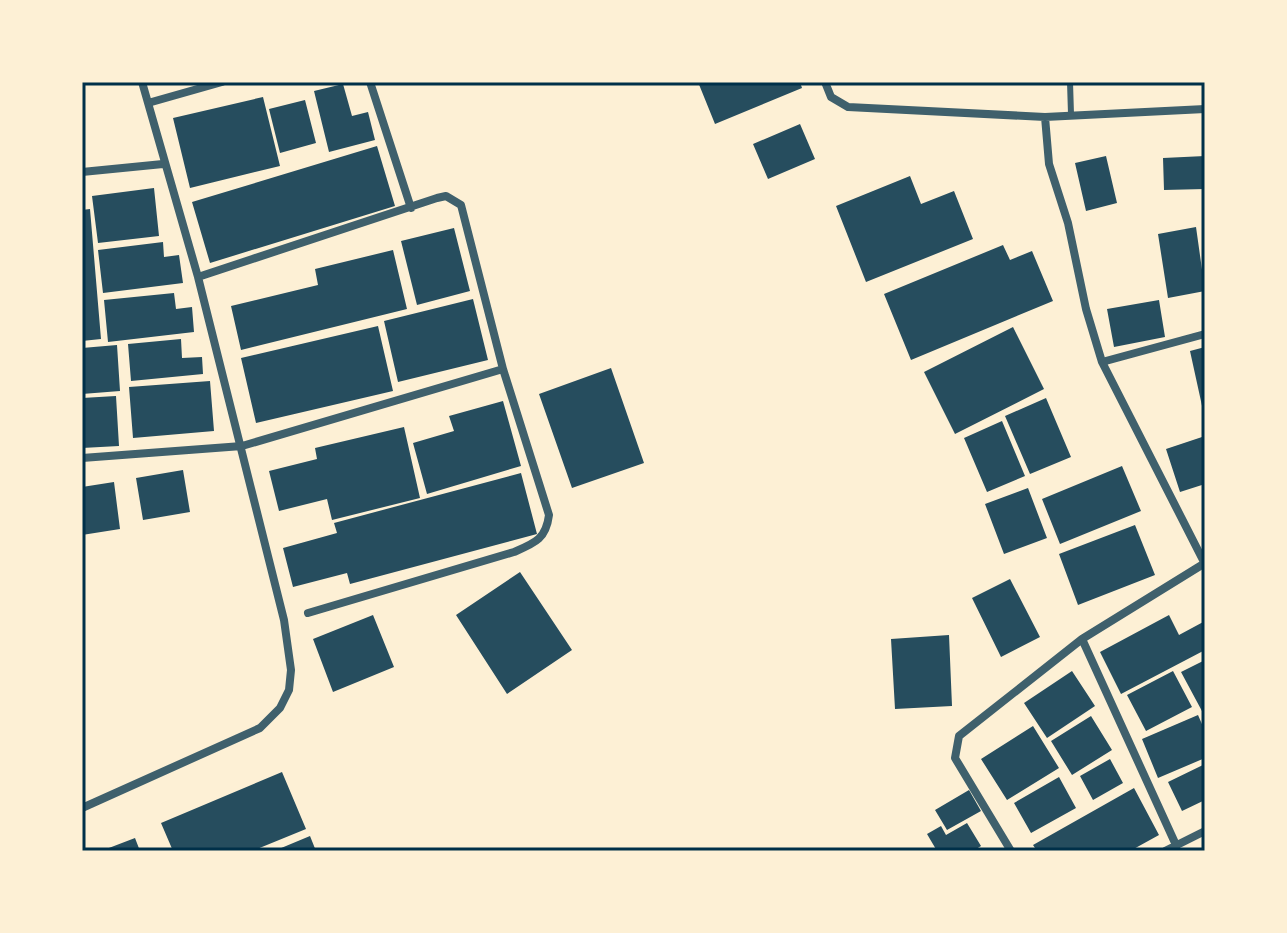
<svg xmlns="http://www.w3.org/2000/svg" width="1287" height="933" viewBox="0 0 1287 933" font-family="'IBM Plex Sans',sans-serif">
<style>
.building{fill:#264d5e}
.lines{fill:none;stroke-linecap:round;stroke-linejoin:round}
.service{stroke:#3f606c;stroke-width:6}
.minor{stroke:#3f606c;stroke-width:8}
.neatline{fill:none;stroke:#003049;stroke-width:3}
</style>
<rect width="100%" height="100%" fill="#fdf0d5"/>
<path class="building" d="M698,82h102l2,6 -87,36z
M343,84l9,32 16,-4 7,28 -46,12 -15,-61z
M263,97l17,69 -90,22 -17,-70z
M305,100l11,43 -36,10 -11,-44z
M800,124l15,35 -47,20 -15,-35z
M377,146l18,60 -185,57 -18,-61z
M1106,156l11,47 -31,8 -11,-48z
M1205,156v33l-41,1 -1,-32z
M910,176l11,28 33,-13 19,48 -107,43 -30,-76z
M154,188l5,48 -61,7 -6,-47z
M90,209l11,130 -19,2v-131z
M1196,227l9,64 -37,7 -10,-64z
M454,228l16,63 -53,14 -16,-64z
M163,242l1,15 15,-2 4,28 -80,10 -5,-43z
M1003,245l7,15 22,-9 21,50 -142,59 -27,-66z
M393,250l14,59 -166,41 -10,-44 87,-21 -3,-16z
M174,293l2,16 16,-2 2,25 -86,10 -4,-42z
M473,299l15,61 -90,22 -14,-61z
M1159,300l6,37 -51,10 -7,-38z
M378,326l15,65 -137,32 -15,-65z
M1013,327l31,62 -89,45 -31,-62z
M181,339l1,19 20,-1 1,17 -72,7 -3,-37z
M117,345l3,46 -38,3v-46z
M1205,347v68h-1l-14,-64z
M611,368l33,95 -72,25 -33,-94z
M210,381l4,50 -81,7 -4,-51z
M116,396l3,50 -37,2v-50z
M1046,398l25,59 -41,17 -25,-58z
M503,401l18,65 -94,28 -14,-51 41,-12 -5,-15z
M1002,421l23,55 -38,16 -23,-54z
M404,427l16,71 -88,22 -5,-21 -48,12 -10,-40 48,-12 -2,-11z
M1205,436v48l-25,8 -14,-43z
M1122,466l19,45 -81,33 -18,-45z
M183,470l7,42 -47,8 -7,-42z
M521,473l16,61 -187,50 -3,-11 -54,14 -10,-39 54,-15 -3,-10z
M114,482l6,47 -38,6v-48z
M1028,488l19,50 -43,16 -19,-50z
M1135,525l20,50 -77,30 -19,-51z
M520,572l52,78 -65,44 -51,-79z
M1010,579l30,58 -39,20 -29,-59z
M373,615l21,52 -61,25 -20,-53z
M1169,615l10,20 26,-14v29l-84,44 -21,-42z
M949,635l3,71 -57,3 -4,-70z
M1205,660v51l-2,2 -22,-41z
M1072,671l23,35 -48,32 -23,-35z
M1173,671l19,36 -46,24 -19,-36z
M1198,715l7,16v27l-47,20 -16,-39z
M1091,716l21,34 -40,25 -21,-34z
M1033,726l26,42 -52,32 -26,-41z
M1110,759l13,24 -30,17 -13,-24z
M1205,764v36l-23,11 -14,-29z
M282,772l24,57 -54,22h-79l-12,-28z
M1059,777l17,31 -45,25 -17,-30z
M1134,788l25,47 -29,16h-93l-4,-6z
M969,790l12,21 -34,19 -12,-20z
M967,823l14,23 -8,5h-36l-10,-17 14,-8 5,9z
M310,836l6,15h-42z
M135,838l5,13h-39z"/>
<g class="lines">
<path class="service" d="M1070,82l1,32"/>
<path class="minor" d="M370,82l41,126
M825,82l6,15 17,10 197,10
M148,103l74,-21
M1205,109l-160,8 4,47 19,59 18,86 16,53 103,202
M82,172l81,-8
M198,277l239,-79 9,-2 15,9 42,164 46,146c-3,24 -14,28 -35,37l-206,61
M1102,362l103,-28
M82,458l160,-12 261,-77
M1082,639l94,206
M82,808l178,-80 20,-20 9,-18 2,-20 -7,-50 -86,-343 -56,-195
M1011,851l-56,-93 4,-22 123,-97 123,-76
M1165,851l40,-20"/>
</g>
<rect width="1287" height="933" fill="none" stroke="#fdf0d5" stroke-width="168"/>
<rect x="84" y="84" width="1119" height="765" class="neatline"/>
</svg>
